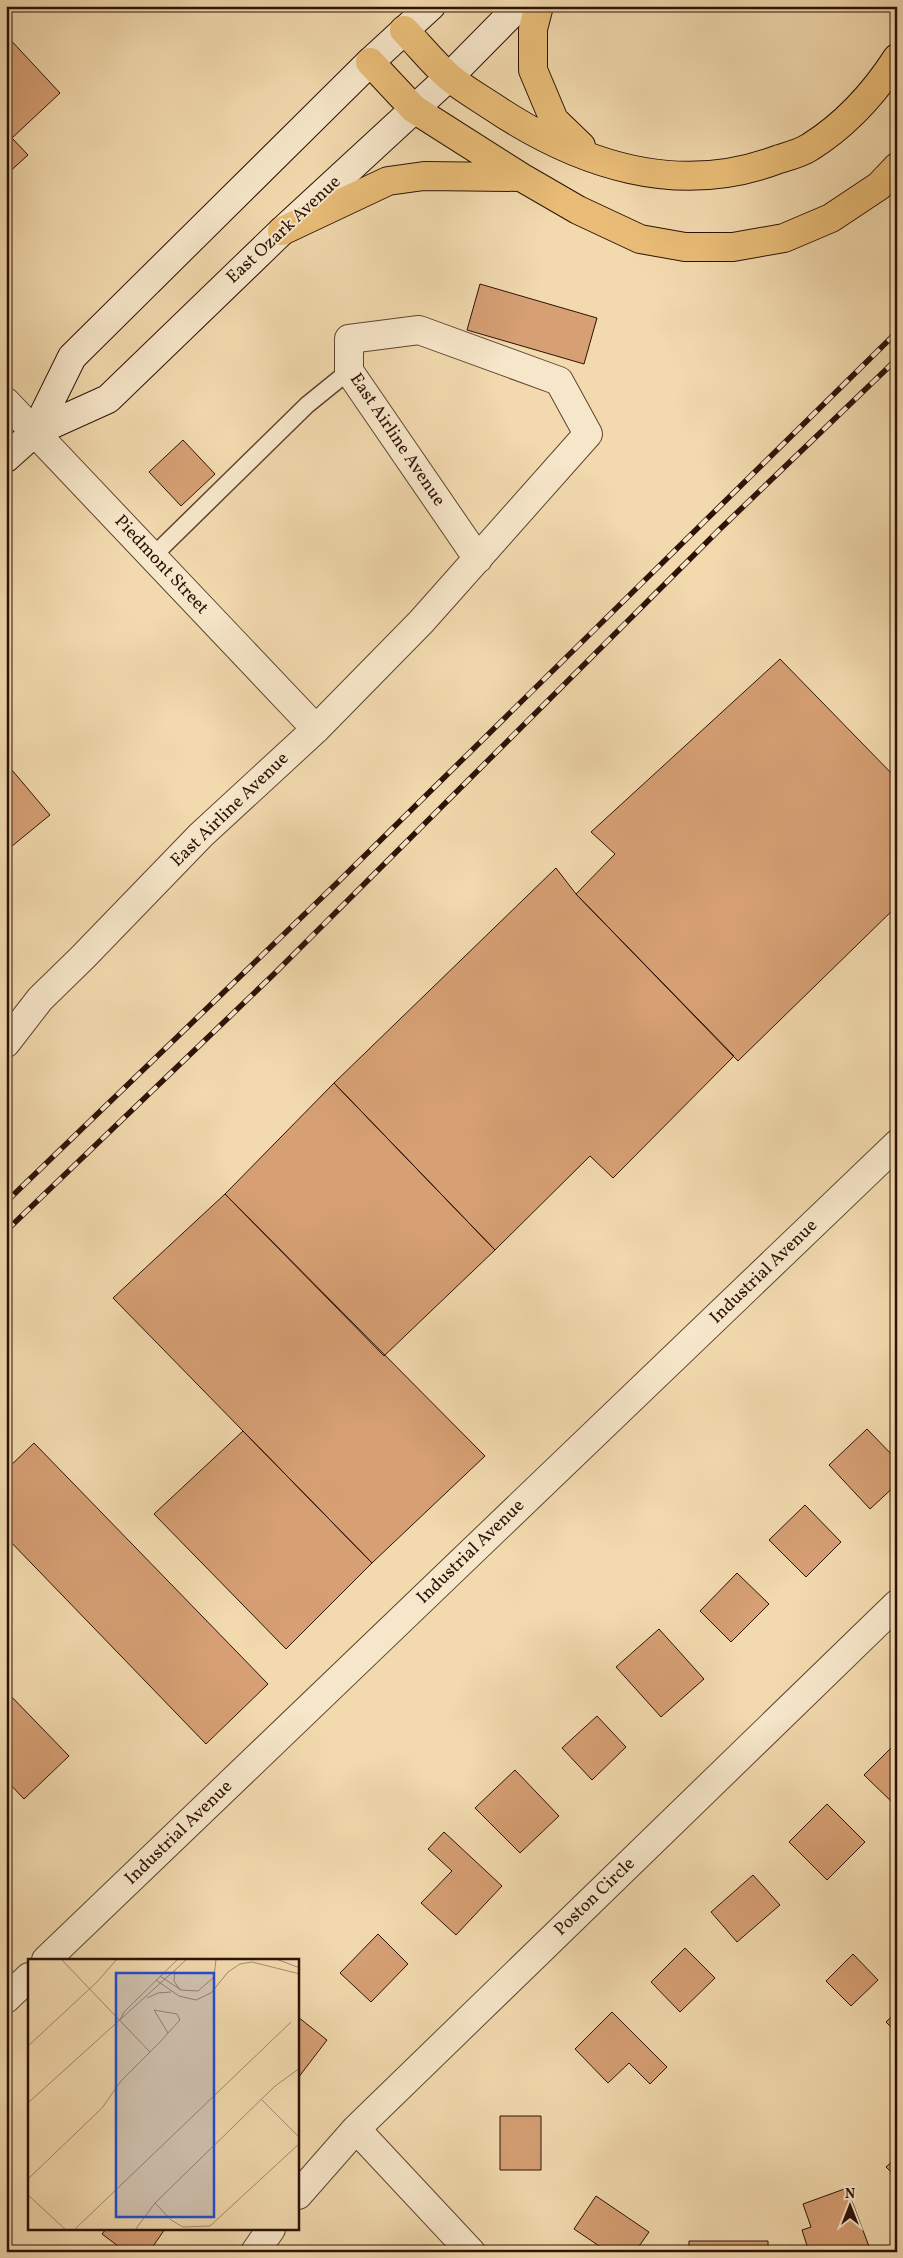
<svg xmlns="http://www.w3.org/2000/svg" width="903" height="2258" viewBox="0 0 903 2258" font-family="Vollkorn,serif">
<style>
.building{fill:#d69f74;stroke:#2c1207}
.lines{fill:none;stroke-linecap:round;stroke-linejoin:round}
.lane-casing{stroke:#5e4431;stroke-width:19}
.street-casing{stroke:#5e4431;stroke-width:30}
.secondary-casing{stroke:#2c1207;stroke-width:30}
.highway-casing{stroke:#2c1207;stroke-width:30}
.lane{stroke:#f7e7ca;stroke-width:16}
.street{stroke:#f7e7ca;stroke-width:28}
.secondary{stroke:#f7e7ca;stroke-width:28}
.highway{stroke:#e9bd77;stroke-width:28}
.rail-casing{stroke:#2c1207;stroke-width:5.5}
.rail{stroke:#f7e7ca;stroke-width:4;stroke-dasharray:11;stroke-linecap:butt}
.labels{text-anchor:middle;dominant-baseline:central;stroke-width:4;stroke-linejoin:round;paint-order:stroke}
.street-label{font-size:18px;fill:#2c1207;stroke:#f7e7ca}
.inset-road{fill:none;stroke:#a38a6b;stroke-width:1}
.view{fill:#1d4ed8;fill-opacity:0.15;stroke:#1d4ed8;stroke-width:2.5}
.inset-edge{fill:none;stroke:#2c1207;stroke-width:2.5}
</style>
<rect width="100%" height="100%" fill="#f2daae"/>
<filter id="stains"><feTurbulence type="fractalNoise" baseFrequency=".004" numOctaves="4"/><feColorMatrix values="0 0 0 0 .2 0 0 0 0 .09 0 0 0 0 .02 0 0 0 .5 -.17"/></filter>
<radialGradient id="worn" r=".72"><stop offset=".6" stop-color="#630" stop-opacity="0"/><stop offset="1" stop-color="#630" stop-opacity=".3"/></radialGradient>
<path class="building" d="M6,35l54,58 -48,45 16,17 -22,20z
M480,284l117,34 -13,46 -117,-34z
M183,440l32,34 -34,32 -32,-34z
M780,659l117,120v127l-159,155 -162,-167 39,-40 -24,-22z
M6,763l44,52 -44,36z
M556,868l20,26 158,162 -121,122 -23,-22 -95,94 -161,-167z
M334,1083l161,167 -111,106 -159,-162z
M225,1194l260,262 -113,107 -259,-265z
M867,1429l30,31v24l-27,25 -41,-44z
M243,1431l129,132 -86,86 -132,-135z
M34,1443l234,241 -62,60 -200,-207v-67z
M805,1505l36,37 -35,35 -37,-37z
M737,1573l32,31 -38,38 -31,-31z
M659,1629l45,50 -43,38 -45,-50z
M6,1691l63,65 -45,43 -18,-19z
M597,1716l29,31 -34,33 -30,-32z
M897,1742v60l-3,2 -30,-29z
M515,1770l44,46 -39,37 -45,-45z
M827,1804l38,38 -38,38 -38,-38z
M444,1832l58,54 -46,49 -35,-32 31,-32 -24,-22z
M753,1875l27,30 -43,37 -26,-30z
M378,1934l30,30 -37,38 -31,-29z
M685,1948l30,30 -35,34 -29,-30z
M853,1954l25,26 -27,26 -25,-25z
M897,2011v22l-11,-11z
M612,2012l55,55 -17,17 -21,-21 -21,20 -33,-34z
M298,2017l29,23 -29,38z
M500,2116h41v54h-41z
M897,2157v21l-11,-11z
M847,2188l23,61 -8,3h-53l-7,-22 9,-3 -8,-23z
M596,2196l53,36 -14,20h-27l-34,-23z
M106,2229h59l-16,23h-23l-24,-18z
M689,2241h79v11h-79z"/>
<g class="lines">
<defs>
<path id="lane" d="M153,556l154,-151 42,-34"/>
<path id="street" d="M6,402l310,327
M6,1043l34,-44 43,-42 118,-122 115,-106 105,-107 167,-188 -29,-53 -140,-51 -70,9v32l129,188
M46,1960l851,-816
M6,1999l23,-22
M356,2129l115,123
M298,2195l58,-66 541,-525
M255,2252l16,-23"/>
<path id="secondary" d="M35,432l37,-75 298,-295 61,-56
M6,458l29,-26 73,-33 174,-168 167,-154 70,-71"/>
<path id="highway" d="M539,6l-6,23v41l21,50 27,26
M404,30c15,15 29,33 45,47 13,11 29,20 44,30 85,57 185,91 286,52 10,-3 22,-6 31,-12 35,-22 65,-55 87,-89
M370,62l44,47 107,68 57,33 62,29 45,8h48l51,-9 47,-20 48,-32 18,-19
M282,231l106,-50 36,-5 97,1"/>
</defs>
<use href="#lane" class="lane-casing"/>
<use href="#street" class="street-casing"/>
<use href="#secondary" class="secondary-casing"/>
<use href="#highway" class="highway-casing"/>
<use href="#lane" class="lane"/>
<use href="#street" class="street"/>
<use href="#secondary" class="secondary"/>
<use href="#highway" class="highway"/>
<defs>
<path id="rail" d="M6,1202l331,-319 560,-551
M6,1231l268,-257 446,-445 177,-170"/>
</defs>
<use href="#rail" class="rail-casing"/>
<use href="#rail" class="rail"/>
</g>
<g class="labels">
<g class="street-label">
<text transform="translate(284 230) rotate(-43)">East Ozark Avenue</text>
<text transform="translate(397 440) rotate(56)">East Airline Avenue</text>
<text transform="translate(161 565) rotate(47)">Piedmont Street</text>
<text transform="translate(230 810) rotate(-44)">East Airline Avenue</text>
<text transform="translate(764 1272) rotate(-44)">Industrial Avenue</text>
<text transform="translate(471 1552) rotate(-44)">Industrial Avenue</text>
<text transform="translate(179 1833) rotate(-44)">Industrial Avenue</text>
<text transform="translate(595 1897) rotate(-44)">Poston Circle</text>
</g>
</g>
<g transform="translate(28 1959)">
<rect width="271" height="271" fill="#f2daae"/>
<path class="inset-road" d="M33,0l89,93M248,0l24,9M147,12l-1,10 6,9M132,17l21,14 17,1 16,-14 2,-18M128,21l23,16 17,4 15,-7 17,-21 12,-8 12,-2 48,12M119,39l11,-5 13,-1M92,61l4,-8 54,-53M0,87l69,-64 20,-23M233,140l39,39M0,144l159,-144M0,220l74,-71 19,-27 41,-41 6,-7 12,-13 -3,-6 -23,-4 14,23M0,236l38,35M127,244l16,17 12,7 27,-1 90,-83M46,271l217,-208M107,271l20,-27 120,-117 25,-18"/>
<path class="view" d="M88,14h98v244h-98z"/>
<rect width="271" height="271" class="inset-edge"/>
</g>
<rect width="903" height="2258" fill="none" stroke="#f2daae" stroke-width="25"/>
<rect x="8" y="8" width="888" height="2243" fill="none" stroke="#2c1207" stroke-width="2.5"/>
<rect x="12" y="12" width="878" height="2233" fill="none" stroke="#2c1207"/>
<g transform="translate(850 2206)" stroke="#f7e7ca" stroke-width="4" paint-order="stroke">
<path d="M0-4L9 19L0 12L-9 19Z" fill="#2c1207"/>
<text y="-8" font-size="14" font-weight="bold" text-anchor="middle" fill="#2c1207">N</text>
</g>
<rect width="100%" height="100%" filter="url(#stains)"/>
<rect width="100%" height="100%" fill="url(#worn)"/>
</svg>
